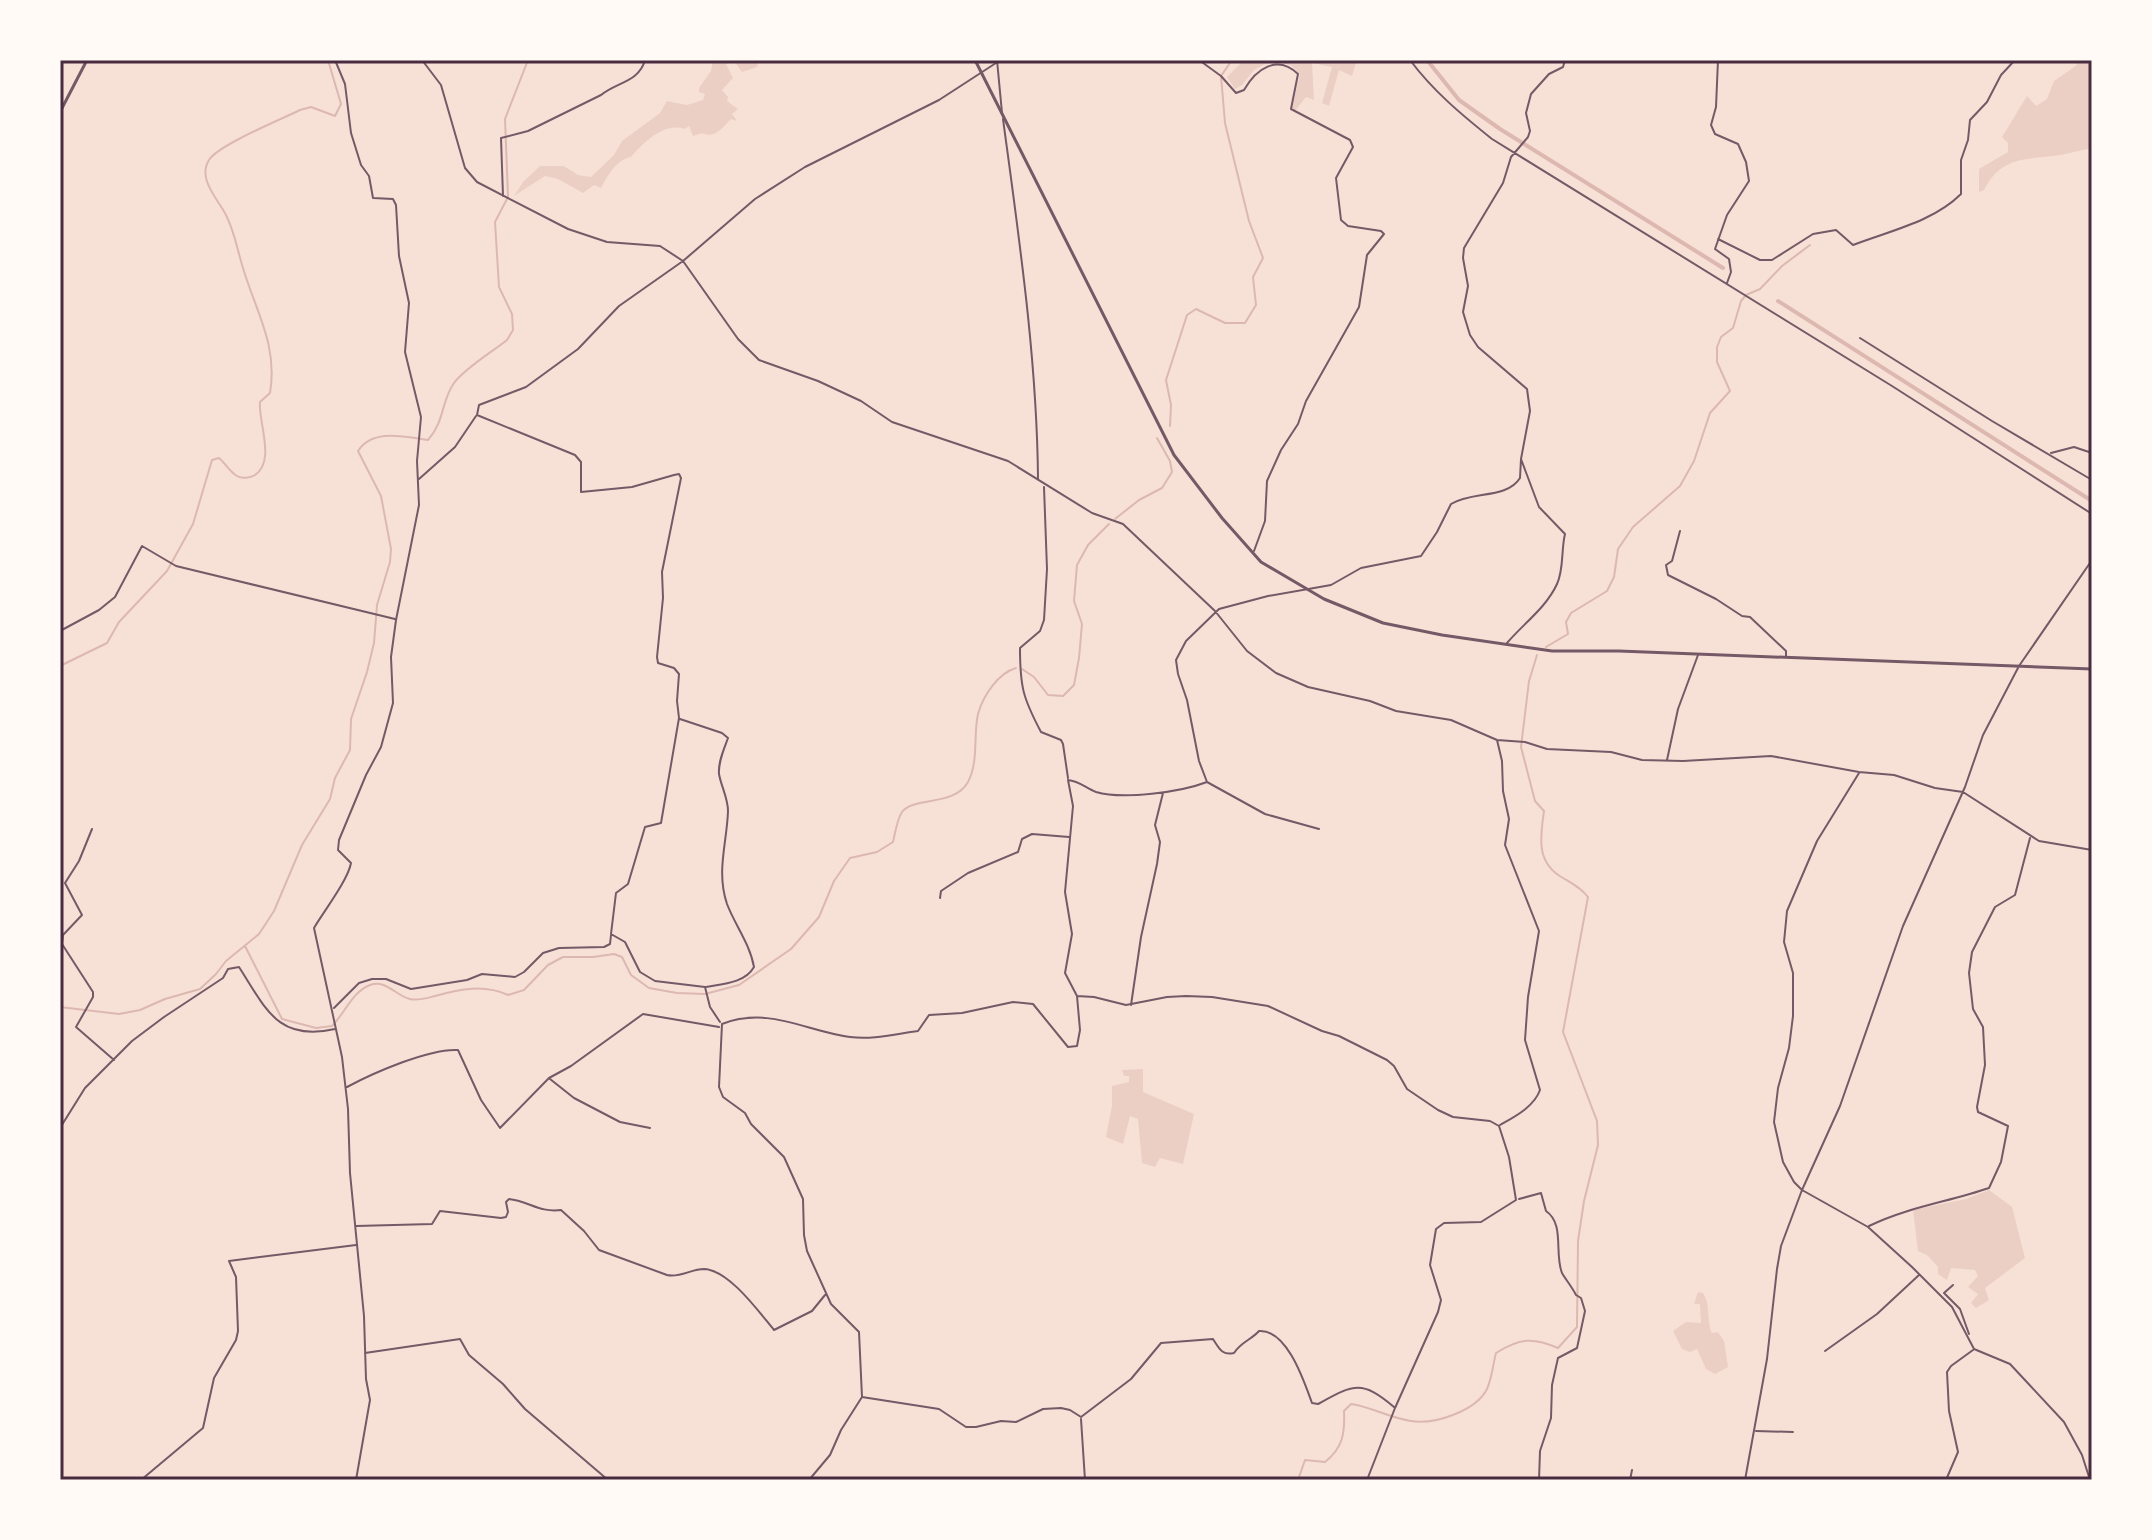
<svg xmlns="http://www.w3.org/2000/svg" width="2152" height="1540" viewBox="0 0 2152 1540" font-family="'Open Sans',sans-serif">
<style>
.green{fill:#ebcfc5}
.lines{fill:none;stroke-linecap:round;stroke-linejoin:round}
.stream{stroke:#dcb8b0;stroke-width:2}
.canal{stroke:#dcb8b0;stroke-width:4}
.minor{stroke:#755966;stroke-width:2}
.tertiary{stroke:#755966;stroke-width:3}
.neatline{fill:none;stroke:#4a2c40;stroke-width:3}
</style>
<rect width="100%" height="100%" fill="#f7e1d7"/>
<path class="green" d="M713,60h46l-2,7 -15,5 -8,-11 -8,3 7,14 -11,12 6,7 -1,4 11,8 -6,5 5,7 -6,-2c-9,9 -16,20 -29,14l-9,3 -4,-10 -4,3c-21,-7 -41,13 -54,28 -14,2 -24,19 -30,31l-7,-3 -11,8 -25,-14 -13,-3 -31,20 9,-14 17,-16h24l14,9 13,2 23,-22 8,-14 38,-28 7,-12 20,4 16,-5 2,-6 -6,-2v-4l12,-17z
M1244,60h113l-5,16 -13,-6 -10,36 -7,-3 10,-36 -20,-4 2,37 -8,-3 -11,14 -3,-3 8,-34 -8,-8 -19,-6 -19,10 -12,15 -7,4 -8,-12z
M2077,60h15v88c-10,2 -21,5 -31,7 -34,5 -59,0 -77,35l-5,2v-23l29,-17v-9l-6,-6 25,-41 9,10 11,-7 7,-18 23,-16z
M1143,1069v23l51,22 -11,50 -23,-6 -5,9 -13,-4 -4,-44 -8,-3 -7,28 -17,-7 6,-31v-20l17,-4v-6h-5l-2,-6z
M1989,1190l23,17 13,51 -40,30 4,12 -13,8 -5,-5 7,-9 -10,-7 10,-11 -3,-6 -24,-2 -4,12 -9,-6v-7l-11,-12 -9,-4 -5,-41 53,-11z
M1698,1292l5,1c8,11 3,28 9,40l6,-1 6,9 4,26 -13,7 -9,-5 -9,-20 -7,3 -8,-3 -9,-18 13,-9 15,1 -1,-19h-6z"/>
<g class="lines">
<path class="stream" d="M1170,426l1,-21 -5,-25 21,-65 9,-6 29,14h20l11,-18 -3,-28 10,-19 -14,-37 -24,-98 -4,-47 11,-16
M1115,519l24,-19 23,-12 10,-16 -2,-11 -13,-23
M1546,647l22,-13 -2,-12 5,-9 36,-22 7,-14 4,-28 15,-22 47,-41 14,-25 16,-48 20,-22 -13,-29v-15l4,-10 12,-9 8,-27 5,-6 14,-6 22,-23 28,-21
M60,666l47,-23 12,-21 48,-51 26,-47 19,-64 7,-2c6,5 11,14 18,18 5,3 13,2 18,-1 21,-14 3,-53 5,-73l10,-9c8,-48 -14,-81 -27,-125 -6,-19 -8,-35 -17,-53 -8,-16 -29,-36 -17,-55 9,-15 73,-41 91,-50l11,-3 24,9 6,-12 -13,-44
M1022,669l12,8 14,18 15,1 11,-11 5,-27 3,-34 -8,-23 3,-36 11,-20 21,-21
M245,946l37,73 34,9 16,-2c13,-13 20,-34 38,-41 16,-6 26,11 40,14 8,2 17,-1 25,-3 25,-7 49,-12 73,-1l16,-5 24,-25 15,-8h30l21,-3 8,3 9,18 18,13 28,5 28,1 34,-9 52,-36 28,-32 15,-36 16,-23 27,-6 16,-10c2,-8 4,-23 9,-30 12,-16 52,-5 66,-30 11,-21 5,-46 10,-68 5,-18 20,-41 38,-46
M60,1007l59,7 21,-4 25,-11 35,-10 16,-15 10,-13 33,-27 15,-23 28,-66 28,-46 5,-21 15,-28 1,-31 16,-47 7,-29 3,-38 13,-43 1,-13 -10,-53 -23,-45c15,-23 47,-14 70,-11 17,-19 13,-39 26,-57 11,-15 38,-31 53,-43l6,-10 -1,-16 -13,-27 -4,-65 13,-25 -3,-78 23,-59
M1298,1480l7,-20 20,2c18,-14 20,-29 19,-51l7,-7c21,3 39,14 60,17 23,4 65,-10 76,-32 5,-11 6,-25 9,-36 24,-15 37,-16 62,-5l19,-21 1,-86 6,-40 14,-56 -1,-24 -34,-89 25,-135c-7,-9 -15,-13 -25,-19 -27,-15 -23,-40 -19,-67l-9,-10 -14,-54 8,-66 8,-26"/>
<path class="canal" d="M1427,60l32,40 41,29 223,139
M1778,301l314,200"/>
<path class="minor" d="M335,60l10,24 6,49 10,32 8,11 4,22 20,1 3,6 3,51 10,47 -4,49 16,65 -4,44 2,44 -23,115 -5,37 2,46 -12,44 -15,28 -27,65 -1,10 13,13c-3,17 -27,48 -37,65l28,129 6,52 2,64 14,143 2,63 4,21 -14,80
M422,60l19,25 24,83 12,14 91,47 39,13 53,4 23,15 55,78 21,21 59,21 43,20 31,21 116,39 84,52 31,11 92,87 32,40 29,22 32,14 62,14 26,10 55,9 46,20 28,2 22,7 64,3 31,8 41,1 88,-5 88,16 35,3 41,13 28,4 76,49 53,9
M997,60l5,53
M1199,60l22,16 15,17 8,-3c12,-21 33,-36 54,-16l-7,35 59,31 3,7 -17,31 5,42 7,6 33,5 3,3 -17,21 -8,52 -53,94 -8,23 -17,26 -14,31 -2,40 -11,30
M1410,60c23,31 52,55 82,79l400,247 200,128
M1718,60l-2,47 -5,18 4,9 23,10 8,18 3,19 -22,34 -12,34 14,10 2,13 -4,11
M1003,119c16,119 34,240 35,360
M503,196l-2,-58 27,-7 73,-36c16,-13 38,-13 44,-35
M1718,239l42,21h12l41,-26 23,-4 17,15c36,-14 80,-23 108,-51v-34l7,-20 2,-20 17,-18 14,-27 14,-15
M1860,338l132,83 100,59
M2051,453l23,-6 18,6
M419,479l36,-32 21,-31
M1044,487l3,82 -3,51 -4,11 -20,17c0,39 3,50 21,84l20,8 2,4 5,34
M1680,531l-8,30 -6,4 2,10 48,24 26,17 8,1 36,34v5
M60,631l39,-21 16,-13 27,-51 34,20 219,53
M1507,643c16,-19 39,-35 50,-59 7,-15 4,-34 8,-50l-26,-27 -18,-48 9,-48 -3,-22 -49,-42 -8,-12 -7,-23 5,-26 -5,-28 1,-10 39,-65 8,-26 17,-20 2,-6 -4,-18 5,-19 18,-20 14,-7 2,-7
M680,719l42,14 6,5c-4,11 -10,24 -9,36 2,12 9,24 9,37 -1,32 -12,60 -1,93 8,21 23,40 27,63 -9,16 -31,17 -48,20
M1497,740l5,21 1,30 6,28 -4,26 34,86 -11,66 -3,43 15,50c-6,17 -26,27 -40,35
M1667,760l11,-51 20,-54
M1859,773l-42,68 -30,70 -3,31 9,31v43l-4,32 -11,40 -4,34 9,40 11,20 8,8 66,37 44,40 40,40 22,42 36,15 54,58 18,33 8,25
M1207,782l58,32 54,15
M92,829l-13,32 -14,22 17,32 -19,20 -1,9 31,48v5l-17,30 38,33
M940,898l1,-7 27,-18 50,-21 4,-13 10,-5 37,3
M1077,996l17,1 32,8 41,-8 19,-1 26,1 56,9 54,25 17,5 48,24 7,6 13,23 31,21 15,7 37,4 9,5 10,31 7,43 -35,22 -37,1 -8,6 -6,36 11,35 -3,12 -43,96 -28,72
M1131,1005l10,-68 16,-73 3,-22 -5,-17 8,-32
M334,1008l25,-25 13,-4h14l25,10 56,-9 15,-6 33,3 9,-5 19,-19 16,-5 45,-1 6,-3 1,-9
M720,1022l-10,-15 -5,-20 -50,-6 -15,-9 -15,-30 -14,-8 5,-41 12,-9 17,-57 16,-4 18,-105 -2,-17 2,-27 -5,-6 -16,-5 -1,-6 6,-59 -1,-26 19,-94 -2,-4 -5,1 -42,12 -51,5v-30l-6,-7 -98,-40 2,-10 47,-18 52,-38 41,-43 64,-45 72,-62 50,-32 134,-67 57,-37
M550,1079l24,19 46,24 30,6
M347,1087c26,-14 83,-39 111,-37l23,50 19,28 49,-50 22,-12 72,-52 76,13
M60,1128l25,-40 47,-47 32,-24 59,-39 5,-9 11,-2c27,42 39,75 96,62
M1519,1199l22,-6 5,18c19,13 8,42 16,62 4,7 10,14 14,22l5,3 4,13 -8,37 -19,10 -6,27 -1,33 -11,33 -1,29
M356,1226l76,-2 8,-13 61,7 5,-1 2,-5 -2,-10 3,-3c19,2 31,14 52,11l23,21 15,19 68,25c13,3 24,-6 37,-6 25,1 55,43 70,61l38,-19 13,-16
M1869,1226c39,-19 79,-24 120,-38l12,-26 7,-36 -30,-14 -1,-5 8,-42 -2,-38 -10,-18 -4,-36 3,-21 23,-45 20,-12 15,-57
M1953,1285l-9,8 16,16 9,25
M1825,1351l52,-37 42,-39
M365,1353l95,-14 9,16 34,29 22,25 83,71
M862,1397l77,12 27,18h10l25,-6 15,1 27,-13 18,-1 9,2 11,7 50,-38 30,-36 52,-4c6,9 9,17 21,14 7,-11 17,-13 25,-22 28,-2 45,50 53,72l6,1c35,-19 43,-25 76,3
M1081,1419l4,61
M1756,1431l37,1
M141,1480l62,-52 11,-50 22,-38 2,-9 -2,-54 -7,-16 127,-16
M809,1480l21,-25 11,-25 21,-33 -3,-65 -28,-28 -24,-53 -3,-16 -1,-36 -19,-42 -33,-33 -6,-11 -22,-16 -4,-10 3,-63c47,-18 83,7 128,13 23,3 45,-3 68,-6l11,-16 33,-2 51,-11 20,2 35,43 9,-1 3,-16 -3,-34 -12,-23 7,-39 -7,-42 8,-86 -5,-26c11,1 18,8 28,12 27,8 85,0 111,-10l-8,-21 -12,-61 -9,-26 -2,-14 10,-19 33,-32 49,-13 63,-11 30,-17 60,-12 16,-24 14,-28c21,-13 56,-5 69,-26l1,-19
M1630,1480l2,-10
M1745,1480l22,-121 10,-90 4,-23 21,-56 38,-84 63,-180 62,-139 18,-52 36,-69 73,-106
M1946,1480l12,-28 -9,-41 -2,-39 4,-6 22,-16"/>
<path class="tertiary" d="M975,60l199,395 48,63 39,44 63,37 59,24 59,12 110,16h67l473,18
M60,112l27,-52"/>
</g>
<rect width="2152" height="1540" fill="none" stroke="#fffaf5" stroke-width="124"/>
<rect x="62" y="62" width="2028" height="1416" class="neatline"/>
</svg>
